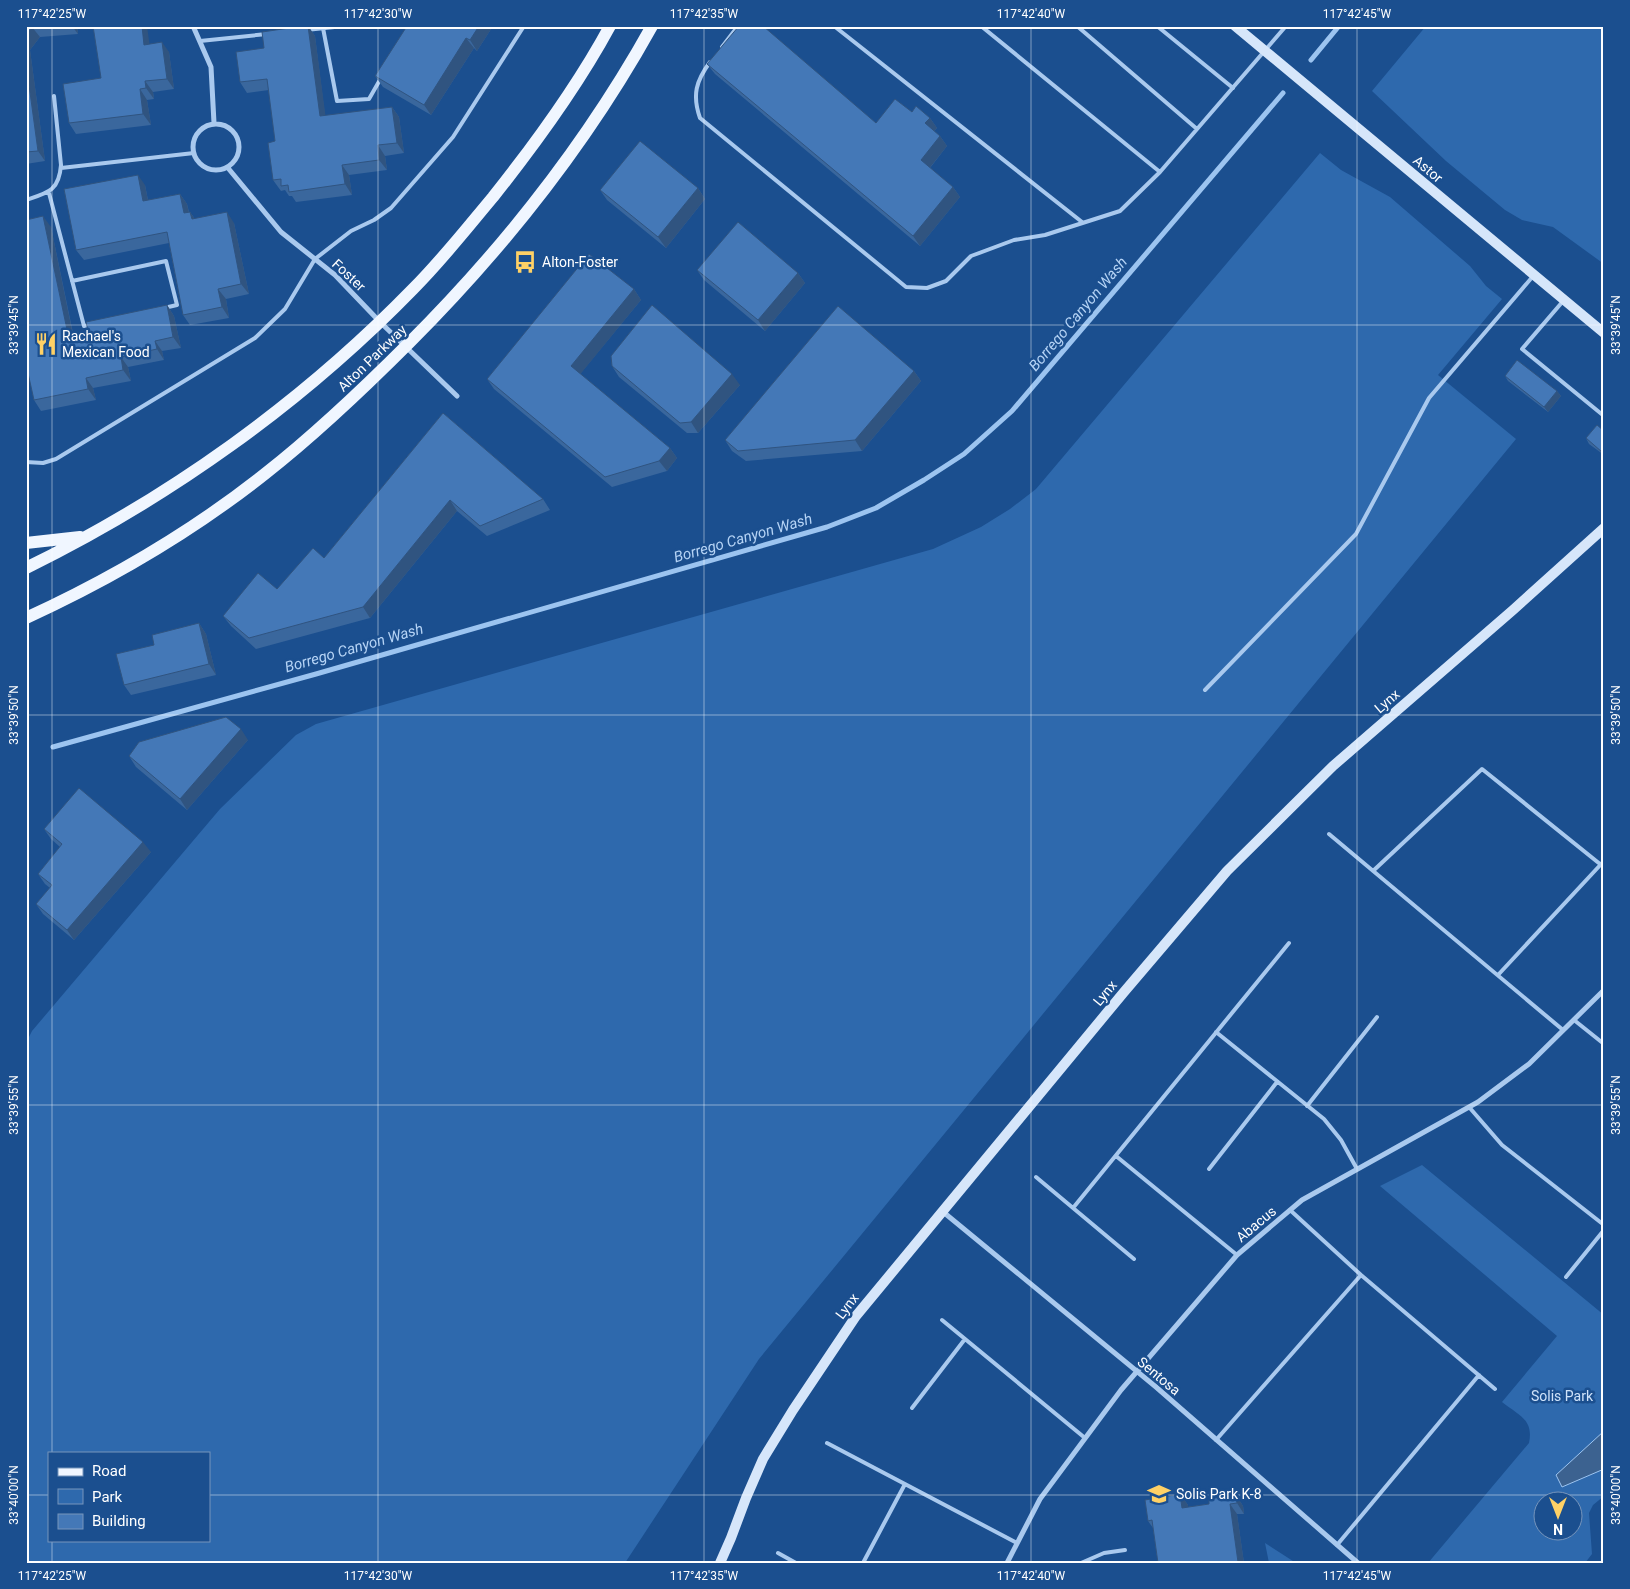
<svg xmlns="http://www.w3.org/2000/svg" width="1630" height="1589" viewBox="0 0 1630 1589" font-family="Roboto,sans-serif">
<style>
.green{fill:#2e69ad;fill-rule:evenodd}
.water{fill:#3c6290;stroke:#9cc4f0}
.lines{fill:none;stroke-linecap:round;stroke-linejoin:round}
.stream{stroke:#9cc4f0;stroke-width:5}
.lane{stroke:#a9c9ee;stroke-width:4}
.street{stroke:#a9c9ee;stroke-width:5}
.secondary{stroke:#d6e6fa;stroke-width:10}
.primary{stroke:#f0f6ff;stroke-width:12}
.wall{fill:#3a679d}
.shaded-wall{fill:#305480}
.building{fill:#4478b7;stroke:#305480}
.ticks{fill:none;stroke:#fff;stroke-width:1;stroke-opacity:0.45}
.labels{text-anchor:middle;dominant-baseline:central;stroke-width:5;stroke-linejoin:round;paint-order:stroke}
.street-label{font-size:14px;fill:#fff;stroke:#1b4f8f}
.poi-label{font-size:14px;fill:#fff;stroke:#1b4f8f;text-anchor:start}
.park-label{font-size:14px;fill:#cfe3fa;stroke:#1b4f8f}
.water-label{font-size:15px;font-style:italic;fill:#b5d3f5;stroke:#1b4f8f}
.neatline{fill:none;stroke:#fff;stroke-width:2}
.ticks-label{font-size:12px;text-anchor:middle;fill:#fff}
</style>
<rect width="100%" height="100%" fill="#1b4f8f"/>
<path class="green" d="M1426,26h178v238l-51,-37 -31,-7 -17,-10 -59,-49 -74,-70z
M1320,153l21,17 49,27 80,69 16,20 16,13 -64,76 78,64 -757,920 -134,204h-599v-520l6,-12 188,-222 76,-74 20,-11 617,-175 48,-22 29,-18 26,-20zM49,1453h160v87h-160z
M1422,1165l182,150v181l-11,9 -4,8 3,41 -7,9h-157l101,-120c5,-24 -11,-28 -27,-41l55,-66 -177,-150zM1542,1502h30v30h-30z
M1265,1543l31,20h-27z"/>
<path class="water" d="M1604,1431v38l-42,18 -6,-12z"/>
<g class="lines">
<path class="stream" d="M1311,60l28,-34
M53,747l263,-73 511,-147 49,-19 48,-28 40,-26 48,-43 271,-318"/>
<path class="lane" d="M834,26l248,196
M981,26l179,146
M1077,26l120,103
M1157,26l76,62
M323,28l14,73 32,-2 12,-21
M306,30l38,-4
M200,41l67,-7
M722,47l16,-21
M710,62c-14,19 -18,33 -10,56l206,169 21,1 19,-7 25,-25 43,-16 31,-5 75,-24 40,-39 126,-146
M61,168l133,-15
M49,193l35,133 8,-1
M26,200c22,-7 33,-9 35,-35l-7,-69
M72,281l94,-20 11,44 -13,3
M1564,300l-42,49 82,67
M26,462l17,1 13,-4 199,-121 30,-29 30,-50 36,-28 23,-11 17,-12 62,-71 71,-111
M1205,690l151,-156 73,-136 105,-123
M1329,834l234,196
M1373,871l109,-102 118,95
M1498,975l106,-114
M1574,1020l30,24
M1216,1032l108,87 17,21 16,29
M1307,1106l70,-89
M1469,1107l33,38 102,80
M1116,1156l121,99
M1209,1169l68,-87
M1036,1177l98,82
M1073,1208l216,-265
M1290,1210l71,65 134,114
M1566,1277l38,-47
M942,1320l143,118
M912,1408l53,-69
M1216,1440l145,-165
M827,1443l190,100
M1337,1545l142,-170
M778,1553l18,10
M863,1563l42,-79
M1081,1563l23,-10 21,-3"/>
<path class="street" d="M193,26l18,41 3,56
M193 147a23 23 0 1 1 46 0a23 23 0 1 1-46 0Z
M228,168l53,64 54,43 45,47 77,74
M942,1211l214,176 202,176
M1007,1563l33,-64 81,-109 116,-135 65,-55 176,-98 51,-38 75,-74"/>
<path class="secondary" d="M1235,26l369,307
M720,1563l11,-25 15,-40 17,-39 30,-49 63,-94 268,-324 103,-121 106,-105 180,-156 91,-82"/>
<path class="primary" d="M26,543l54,-6
M26,568c143,-70 276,-165 387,-279 29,-29 54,-61 80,-92 43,-54 84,-110 117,-171
M26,618c85,-39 167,-87 240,-145 51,-40 98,-85 143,-130 95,-95 178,-200 243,-317"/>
</g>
<path class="wall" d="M26,26h51l1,8 -38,3 -10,13 15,111 -19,3z
M308,26l7,10 10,80 67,-9 7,10 5,36 -19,3 2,14 -38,5 3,20 -56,7 -4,-6h-3l-4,-6 -4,1 -8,-11 2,-39 -6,-51 -22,3 -7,-11 24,-34z
M493,26l-16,25 -3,-3 -43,67 -48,-28 -8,-11z
M150,44l19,8 5,37 -21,3 1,7 -7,1 4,25 -75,9 -7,-11 32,-45z
M707,64l169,59 36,-11 18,6 7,10 -3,3 6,5 7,10 -17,22 23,19 7,10 -40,49 -205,-172z
M145,185l3,15 32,-6 7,10 2,8h1l5,7 39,4 15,71 -23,5 3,19 -39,7 -7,-10 -14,-72 -85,17 -8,-10z
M698,188l7,11 -39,49 -59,-48 -7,-10z
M26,220l25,7 23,111 15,-3 78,-30 7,11 7,32 -19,3 2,9 -36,7 3,14 -38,7 3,12 -55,11 -7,-11 -6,-29 -2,1z
M697,270l101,3 7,10 -40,48 -61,-51z
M634,289l7,11 -61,74 90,74 7,10 -10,13 -55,16 -118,-98 -7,-10z
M612,366l128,19 -42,48h-11l-68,-56z
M914,371l7,10 -59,70 -116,10 -14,-10 -7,-11z
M1505,376l52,15 4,5 -13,16 -40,-31z
M443,413l100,86 7,11 -63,26 -30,-25 -87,107 -114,31 -25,-23 -8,-10 54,-27 47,-31z
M1604,431v24l-15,-11 -3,-6z
M199,623l7,11 10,41 -85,20 -7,-10 30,-40z
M248,740l-61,70 -51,-43 -7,-11z
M44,829l107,23 -77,88 -31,-26 -7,-10 14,-16 -5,-4 -7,-10 22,-27 -9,-8z
M1180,1494l8,11v2l21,-3 27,-9 7,11 1,8h-7l7,49h-86l-5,-35 -5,-7z"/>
<path class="shaded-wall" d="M72,26h5l1,8z
M142,26h5l4,29 -7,-10z
M308,26l7,10 12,91 -7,-11z
M479,26h14l-16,25 -7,-11z
M32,27l8,10 -10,13 15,111 -7,-10 -12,-88v-28z
M466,38l8,10 -43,67 -7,-10z
M162,42l7,10 5,37 -7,-10z
M145,81l8,11 1,7 -8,-11z
M140,89l7,11 4,25 -8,-11z
M392,107l7,10 5,36 -7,-10z
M930,118l7,10 -5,5 -7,-10z
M940,136l7,10 -19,24 -7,-10z
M378,145l7,11 2,14 -8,-10z
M342,165l7,10 3,20 -7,-11z
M138,175l7,10 5,26 -7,-10z
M953,187l7,10 -40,49 -7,-10z
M698,188l7,11 -39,49 -8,-11z
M180,194l7,10 4,19 -7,-10z
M190,212l7,10 -5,-3z
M227,212l7,11 15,71 -8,-10z
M43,216l8,11 25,123 -7,-11z
M798,273l7,10 -40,48 -7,-11z
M218,289l8,10 3,19 -7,-11z
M634,289l7,11 -63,77 -7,-11z
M167,305l7,11 7,32 -8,-11z
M155,341l7,10 2,9 -7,-11z
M121,357l7,10 3,14 -8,-11z
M914,371l7,10 -59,70 -7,-11z
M732,374l8,11 -42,48 -7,-11z
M86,378l7,10 3,12 -8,-11z
M1557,391l4,5 -13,16 -4,-5z
M670,448l7,10 -10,13 -8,-10z
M450,500l7,11 -87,107 -7,-11z
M199,623l7,11 10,41 -7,-11z
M241,729l7,11 -61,70 -7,-11z
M143,842l8,10 -77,88 -7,-10z
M1180,1494l8,11 2,13 -8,-10z
M1236,1495l7,11 1,8 -7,-11z
M1230,1504l7,10 7,49h-6v-1z"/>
<path class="building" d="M26,26h12l-6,1 -6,8z
M93,26h49l2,19 18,-3 5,37 -22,2 1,7 -6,1 3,25 -74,9 -6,-39 38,-6z
M303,26h5l12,90 72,-9 5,36 -19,2 1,15 -37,5 3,19 -56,8 -1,-7 -7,1v-7l-8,1 -5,-37 7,-2 -8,-62 -27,3 -4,-30 28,-4 -2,-16z
M407,26h72l-9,14 -4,-2 -42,67 -49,-29z
M739,26h24l113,97 19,-24 17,13 4,-6 14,12 -5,5 15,13 -19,24 32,27 -40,49 -206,-172z
M26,63l12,88 -12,1z
M640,141l58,47 -40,49 -58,-47z
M138,175l5,26 37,-7 4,19 6,-1 2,7 35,-7 14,72 -23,5 4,18 -39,8 -16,-83 -91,18 -12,-61z
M43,216l26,123 20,-4 -3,-13 81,-17 6,32 -18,4 2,8 -36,8 2,13 -37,8 2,11 -54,11 -8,-36v-144z
M738,222l60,51 -40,47 -61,-50z
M589,254l45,35 -63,77 99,82 -11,13 -54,16 -118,-98z
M652,305l80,69 -41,48 -11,1 -68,-57 -1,-10z
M838,306l76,65 -59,69 -117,11 -13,-11z
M1517,360l40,31 -13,16 -39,-31z
M443,413l100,86 -63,27 -30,-26 -87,107 -114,31 -26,-22 35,-43 19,16 36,-41 11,10z
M1597,425l7,6v18l-2,3 -16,-14z
M199,623l10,41 -85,21 -8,-31 38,-9 -2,-10z
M226,717l15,12 -61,70 -51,-43 10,-14z
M79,788l64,54 -76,88 -31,-26 16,-19 -14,-11 24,-30 -18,-15z
M1180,1494l2,14 27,-4v-5l27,-4 1,8 -7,1 8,58 -7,1h-73l-6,-43 -4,1 -3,-21z"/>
<path class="ticks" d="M52,26v1427M378,26v1537M704,26v1537M1031,26v1537M1357,26v1537M26,325h1578M26,715h1578M26,1105h1578M26,1495h23M209,1495h1395M52,1540v23"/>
<defs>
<symbol id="bus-bare" viewBox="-9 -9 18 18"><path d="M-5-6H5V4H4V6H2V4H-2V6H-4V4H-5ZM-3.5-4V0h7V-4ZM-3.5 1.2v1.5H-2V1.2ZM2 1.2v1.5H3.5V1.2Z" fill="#ffd166" stroke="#1b4f8f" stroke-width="2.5" paint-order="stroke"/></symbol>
<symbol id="restaurant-bare" viewBox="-9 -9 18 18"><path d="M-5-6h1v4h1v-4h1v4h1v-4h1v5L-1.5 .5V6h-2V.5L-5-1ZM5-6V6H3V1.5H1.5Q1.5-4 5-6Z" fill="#ffd166" stroke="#1b4f8f" stroke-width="2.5" paint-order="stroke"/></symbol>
<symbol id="school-bare" viewBox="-9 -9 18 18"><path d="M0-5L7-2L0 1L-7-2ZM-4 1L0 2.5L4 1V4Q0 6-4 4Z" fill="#ffd166" stroke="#1b4f8f" stroke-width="2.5" paint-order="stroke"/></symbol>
</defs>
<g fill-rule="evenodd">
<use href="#bus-bare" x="509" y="246" width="32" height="32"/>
<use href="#restaurant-bare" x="30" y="328" width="32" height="32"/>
<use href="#school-bare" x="1143" y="1478" width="32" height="32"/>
</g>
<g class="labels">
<g class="street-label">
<text transform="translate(1428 169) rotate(40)">Astor</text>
<text transform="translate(349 275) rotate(43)">Foster</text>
<text transform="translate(372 358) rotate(-44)">Alton Parkway</text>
<text transform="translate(1387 701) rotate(-41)">Lynx</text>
<text transform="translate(1105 993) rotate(-50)">Lynx</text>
<text transform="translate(1256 1224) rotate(-40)">Abacus</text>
<text transform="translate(847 1306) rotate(-53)">Lynx</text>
<text transform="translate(1159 1376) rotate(40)">Sentosa</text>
</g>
<g class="poi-label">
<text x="542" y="262">Alton-Foster</text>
<text x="62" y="336">Rachael's<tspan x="62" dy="16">Mexican Food</tspan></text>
<text x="1176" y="1494">Solis Park K-8</text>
</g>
<g class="park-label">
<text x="1562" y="1396">Solis Park</text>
</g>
<g class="water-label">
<text transform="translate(1078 314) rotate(-50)">Borrego Canyon Wash</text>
<text transform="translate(743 538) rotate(-16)">Borrego Canyon Wash</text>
<text transform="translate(354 648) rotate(-16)">Borrego Canyon Wash</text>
</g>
</g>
<rect width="1630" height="1589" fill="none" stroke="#1b4f8f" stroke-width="55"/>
<rect x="48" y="1452" width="162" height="90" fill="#1b4f8f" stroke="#7695bc"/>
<rect x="58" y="1468" width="25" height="8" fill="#f0f6ff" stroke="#7695bc"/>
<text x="92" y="1476" font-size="15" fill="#ffffff">Road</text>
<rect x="58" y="1489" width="25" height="15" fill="#2e69ad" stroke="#7695bc"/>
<text x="92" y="1502" font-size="15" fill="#ffffff">Park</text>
<rect x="58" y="1514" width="25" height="15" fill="#4478b7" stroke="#7695bc"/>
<text x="92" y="1526" font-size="15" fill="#ffffff">Building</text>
<g transform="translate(1558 1516) rotate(180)"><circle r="24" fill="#1b4f8f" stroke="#7695bc"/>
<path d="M0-4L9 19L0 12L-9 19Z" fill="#ffd166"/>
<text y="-8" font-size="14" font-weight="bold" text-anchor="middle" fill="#ffffff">N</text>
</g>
<rect x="28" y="28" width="1574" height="1534" class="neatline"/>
<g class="ticks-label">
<text x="52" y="18">117°42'25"W</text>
<text x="378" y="18">117°42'30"W</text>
<text x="704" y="18">117°42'35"W</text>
<text x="1031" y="18">117°42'40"W</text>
<text x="1357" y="18">117°42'45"W</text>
<text transform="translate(1616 325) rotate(-90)" y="4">33°39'45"N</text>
<text transform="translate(14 325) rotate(-90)" y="4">33°39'45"N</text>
<text transform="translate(1616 715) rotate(-90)" y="4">33°39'50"N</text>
<text transform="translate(14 715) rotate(-90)" y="4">33°39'50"N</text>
<text transform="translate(1616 1105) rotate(-90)" y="4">33°39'55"N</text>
<text transform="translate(14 1105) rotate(-90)" y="4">33°39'55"N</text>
<text transform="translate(14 1495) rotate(-90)" y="4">33°40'00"N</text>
<text transform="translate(1616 1495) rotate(-90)" y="4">33°40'00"N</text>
<text x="52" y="1580">117°42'25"W</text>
<text x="378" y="1580">117°42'30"W</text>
<text x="704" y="1580">117°42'35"W</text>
<text x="1031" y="1580">117°42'40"W</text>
<text x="1357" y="1580">117°42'45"W</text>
</g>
</svg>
